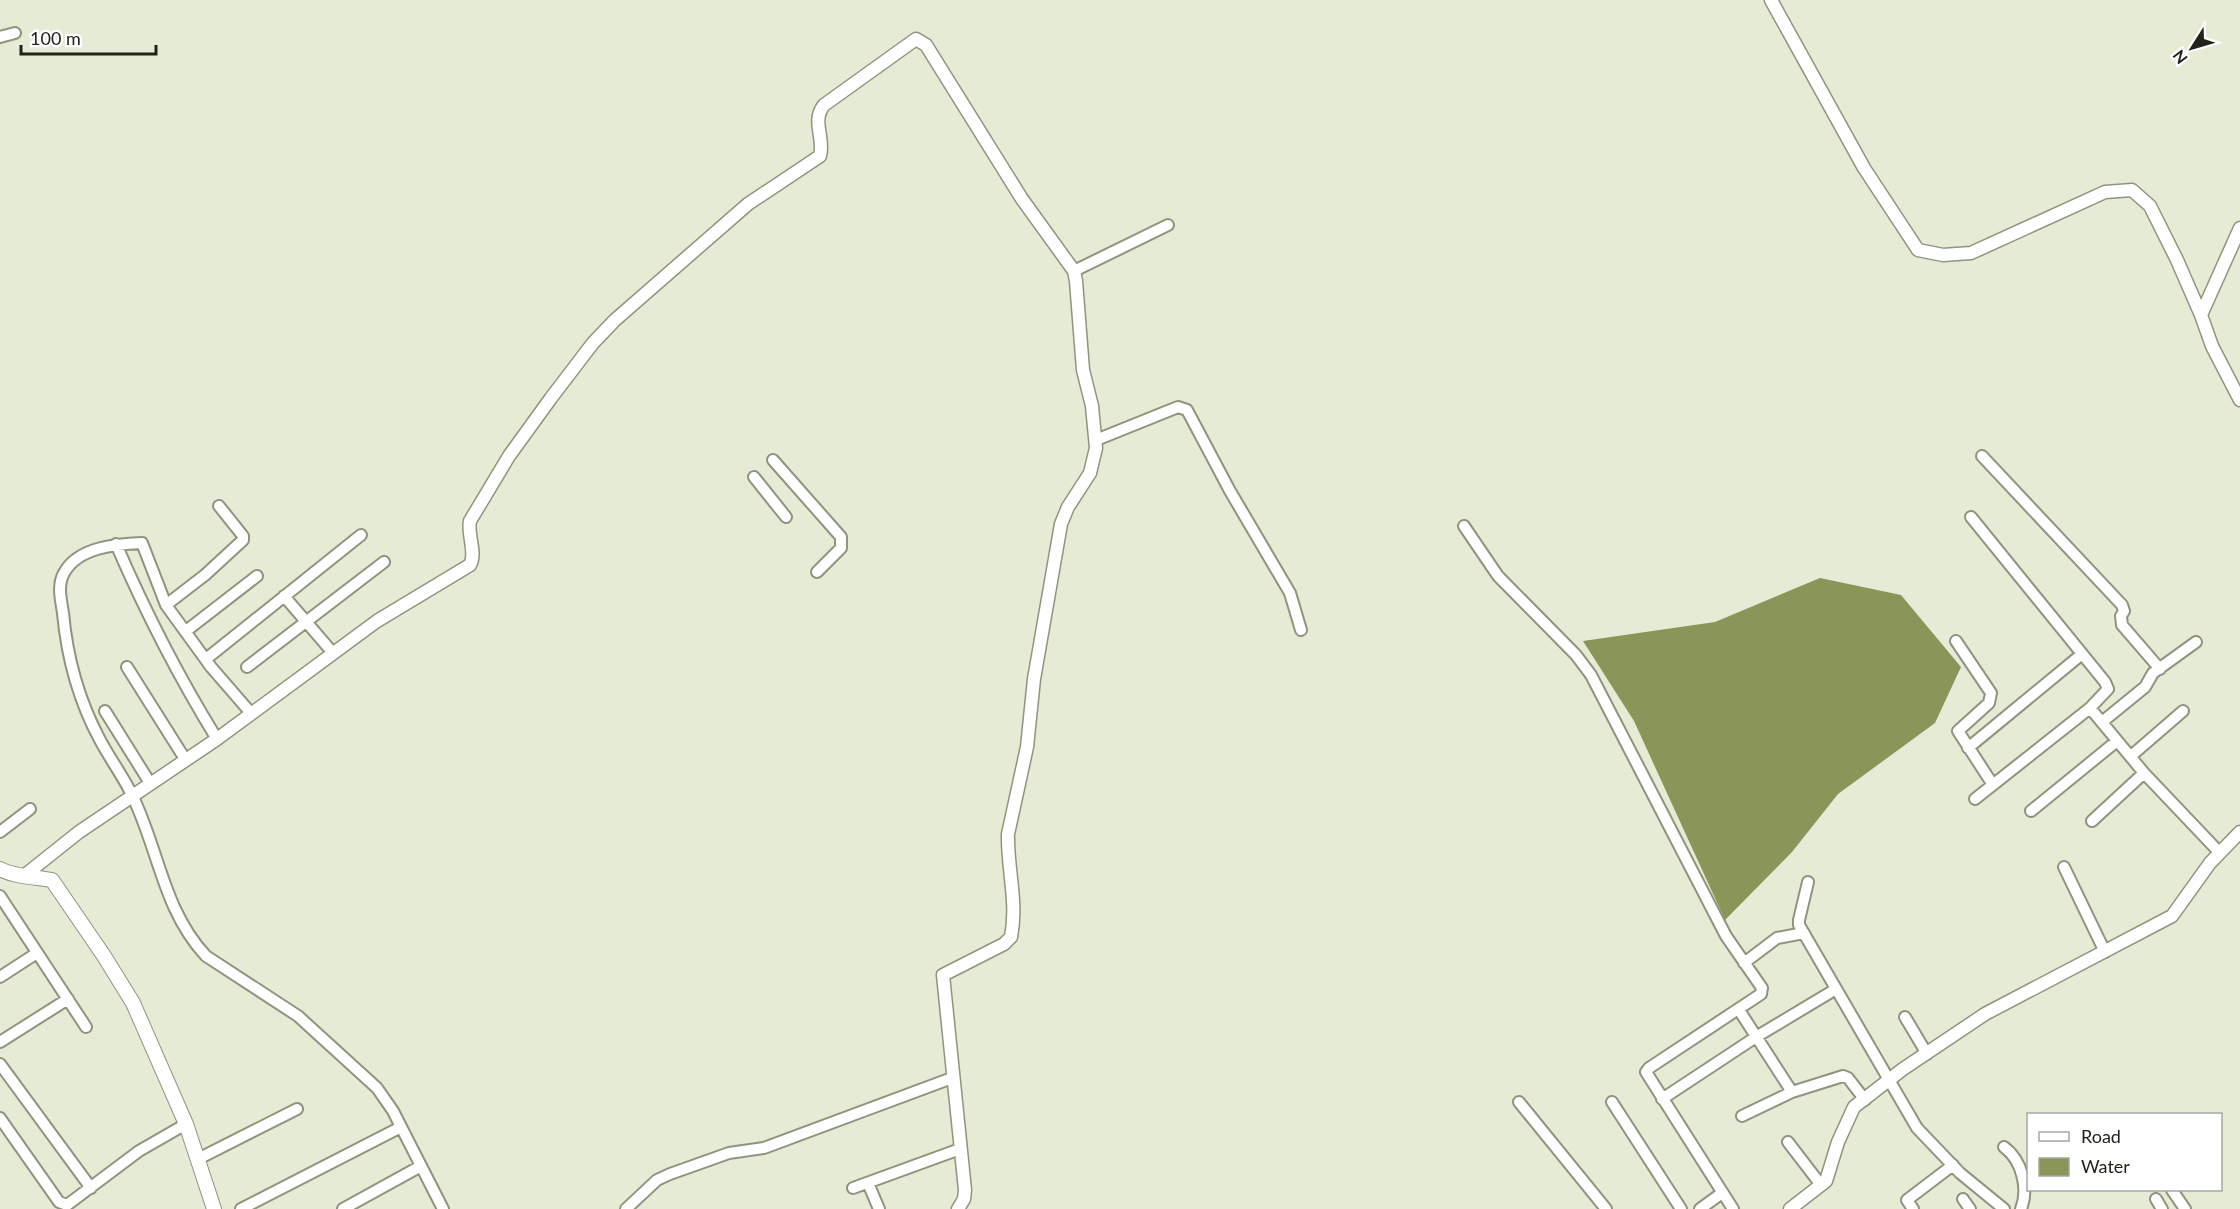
<svg xmlns="http://www.w3.org/2000/svg" width="2240" height="1209" viewBox="0 0 2240 1209" font-family="Lato,sans-serif">
<style>
.water{fill:#89965a}
.lines{fill:none;stroke-linecap:round;stroke-linejoin:round}
.minor-casing{stroke:#8f947f;stroke-width:14}
.tertiary-casing{stroke:#8f947f;stroke-width:15}
.secondary-casing{stroke:#8f947f;stroke-width:16}
.minor{stroke:#fff;stroke-width:10}
.tertiary{stroke:#fff;stroke-width:12}
.secondary{stroke:#fff;stroke-width:14}
</style>
<rect width="100%" height="100%" fill="#e6ebd5"/>
<path class="water" d="M1820,578l81,17 60,72 -26,56 -97,71 -46,58 -67,68 -91,-199 -51,-80 132,-19z"/>
<g class="lines">
<defs>
<path id="minor" d="M0,37l15,-4
M1074,271l94,-46
M1096,440l82,-33 9,3 43,81 60,102 11,37
M1982,456l140,149 2,6 -3,5 1,9 38,44
M773,460l68,77v11l-24,24
M754,477l32,40
M1971,517l134,165 3,7 -18,19 -115,91
M1464,526l34,50 78,79 15,20 135,261 36,52 -1,6 -112,74 -3,4 87,137
M116,544c29,67 62,132 101,195
M284,596l49,57
M166,605l39,-30 38,-35v-4l-24,-30
M186,631l71,-55
M1956,641l35,52 -2,10 -31,28 35,54
M206,659l155,-124
M127,667l58,92
M247,667l137,-105
M2090,708l54,65 75,79
M105,711l45,72
M250,712l-39,-45 -45,-62 -24,-62c-26,1 -64,4 -78,30 -7,12 -3,27 -1,40 4,44 16,88 37,127 10,19 23,36 32,55 27,55 31,115 74,161l92,60 79,72 16,23 50,98
M2102,722l43,-35 8,-14 43,-31
M1968,748l114,-94
M2131,756l52,-45
M2031,811l86,-70
M2092,821l52,-48
M0,832l30,-23
M2064,867l41,85
M1808,882l-9,38v5l118,203 43,45 44,36
M0,896l86,131
M1744,963l33,-25 27,-5
M0,977l37,-24
M1739,1010l53,82
M1905,1017l22,37
M0,1042l68,-43
M0,1064l91,124
M1662,1099l94,-62 80,-48
M1519,1102l87,107
M1612,1102l69,107
M1742,1116l50,-24 51,-16 5,2 17,22
M0,1118l59,84 8,3 72,-54 47,-27
M1788,1142l33,43
M2004,1147c18,13 25,42 17,62
M198,1159l99,-50
M868,1183l11,26
M853,1188l107,-39
M2172,1190l13,19
M1963,1199l7,10
M2156,1199l6,10
M241,1209l160,-82
M343,1209l78,-43
M626,1209l31,-29 13,-6 59,-21 35,-5 188,-70
M1700,1209l22,-16
M1913,1209l-6,-9 46,-35"/>
<path id="tertiary" d="M1771,0l93,168 54,82 25,5 28,-2 134,-61 27,-2 18,16 27,54 24,55 11,31 28,54
M2201,315l39,-87
M25,875l54,-43 138,-93 160,-118 93,-56c7,-12 -3,-30 0,-44l39,-65 42,-58 42,-55 22,-23 133,-116 72,-48c5,-18 -9,-35 4,-51l92,-66 10,6 96,154 52,72 2,10 7,89 9,36 4,42 -6,25 -22,34 -7,17 -27,155 -7,68 -19,87c-1,34 10,68 3,103l-7,7 -61,31 22,215 -1,9 -6,10
M1790,1209l36,-28 12,-39 16,-35 49,-38 82,-55 187,-98 38,-53 30,-31"/>
<path id="secondary" d="M0,869c15,8 35,8 52,11l52,76 29,47 53,121 28,85"/>
</defs>
<use href="#minor" class="minor-casing"/>
<use href="#tertiary" class="tertiary-casing"/>
<use href="#secondary" class="secondary-casing"/>
<use href="#minor" class="minor"/>
<use href="#tertiary" class="tertiary"/>
<use href="#secondary" class="secondary"/>
</g>
<rect x="2027" y="1113" width="195" height="78" fill="#ffffff" stroke="#a6a7a4" stroke-width="1.5"/>
<rect x="2039" y="1132" width="30" height="9" fill="#ffffff" stroke="#a6a7a4" stroke-width="1.5"/>
<text x="2081" y="1143" font-size="18" fill="#21231b">Road</text>
<rect x="2039" y="1158" width="30" height="18" fill="#89965a" stroke="#a6a7a4" stroke-width="1.5"/>
<text x="2081" y="1173" font-size="18" fill="#21231b">Water</text>
<g transform="translate(2192 48) rotate(233)" stroke="#ffffff" stroke-width="4.5" paint-order="stroke">
<path d="M0-4.5L10 22L0 15L-10 22Z" fill="#21231b"/>
<text y="-9" font-size="16" font-weight="bold" text-anchor="middle" fill="#21231b">N</text>
</g>
<path d="M21 45v9h135v-9" fill="none" stroke="#21231b" stroke-width="3"/>
<text x="30" y="45" font-size="18" fill="#21231b" stroke="#ffffff" stroke-width="4.5" paint-order="stroke">100 m</text>
</svg>
